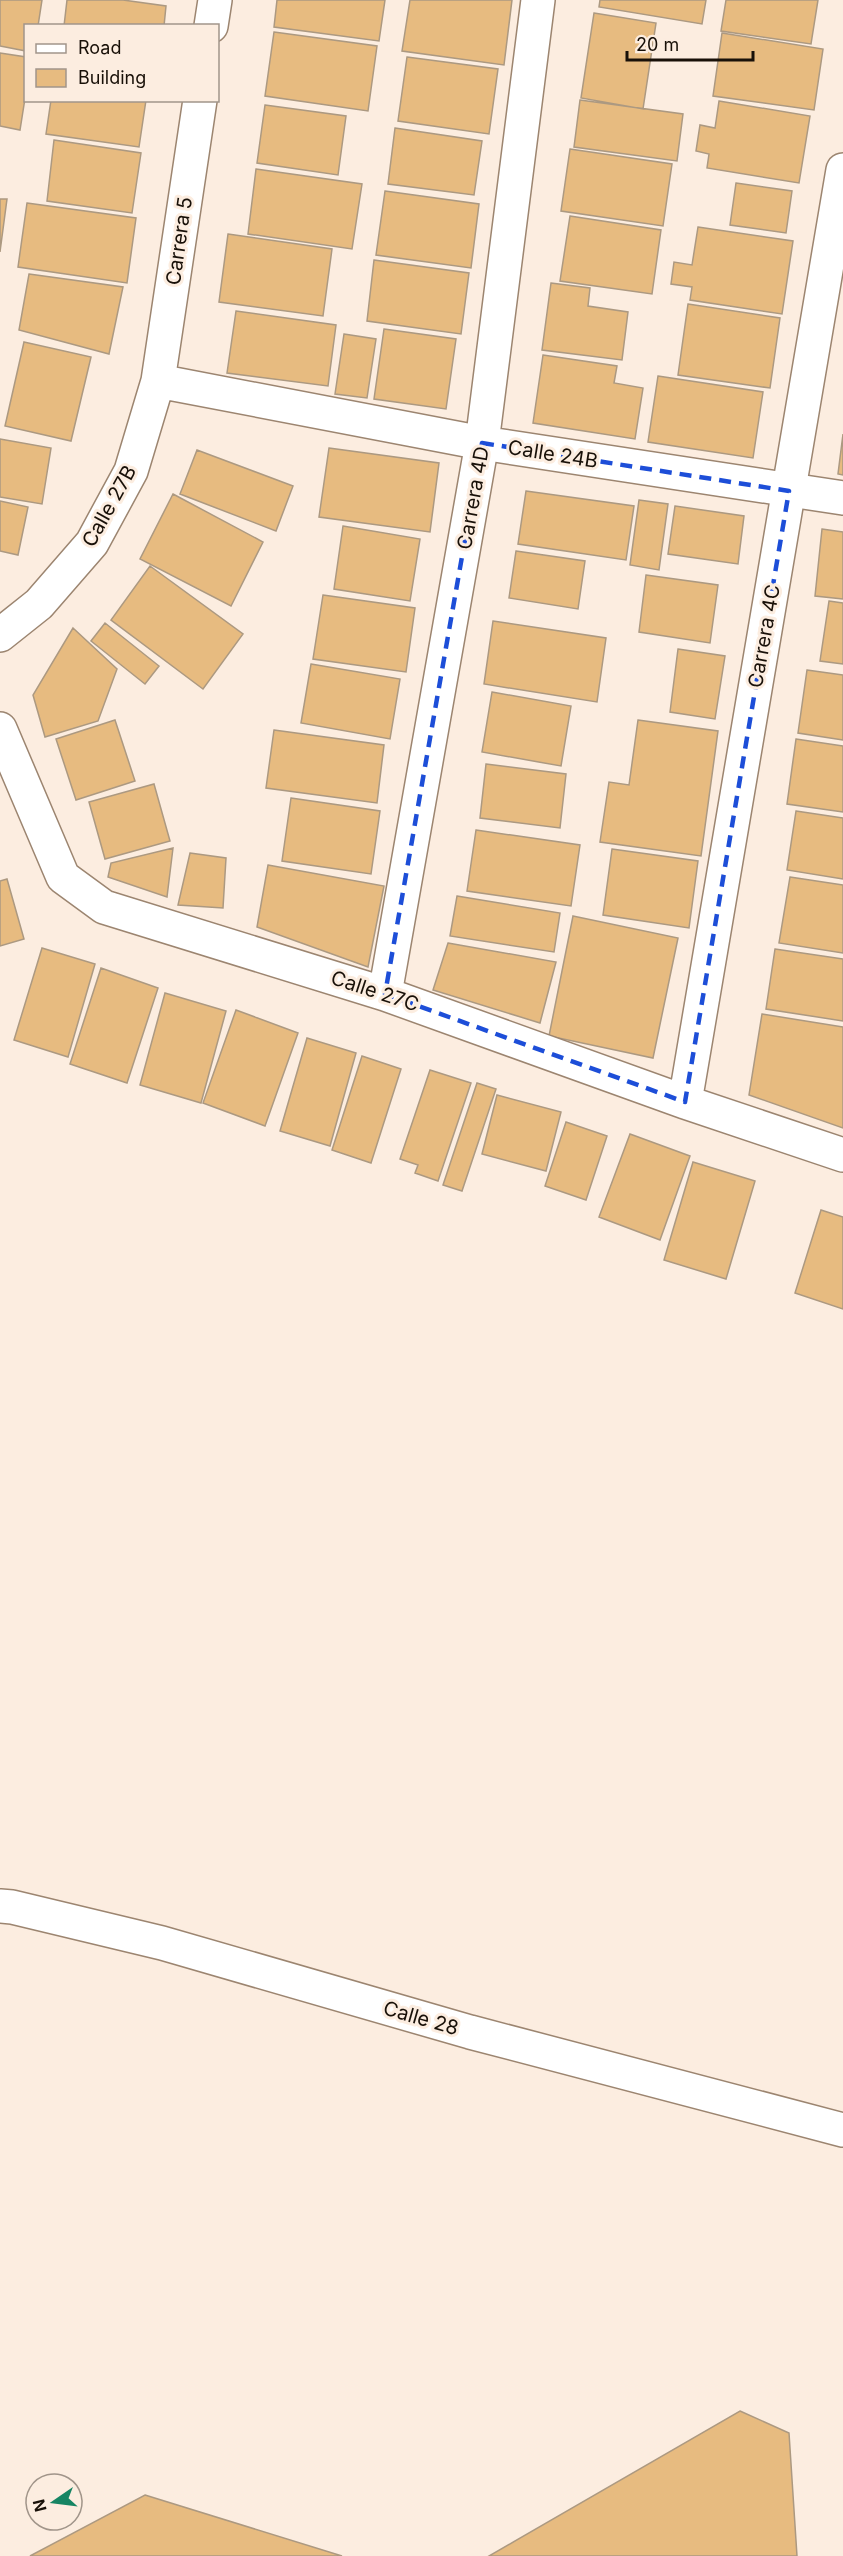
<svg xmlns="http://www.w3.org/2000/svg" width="843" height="2556" viewBox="0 0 843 2556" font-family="Inter,sans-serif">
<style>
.building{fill:#e7bb80;stroke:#ac9981;stroke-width:1.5}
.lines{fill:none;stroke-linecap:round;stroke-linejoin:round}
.street-casing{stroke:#9c8570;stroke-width:36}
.street{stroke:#fff;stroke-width:33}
.marked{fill:none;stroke:#1d4ed8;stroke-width:4.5;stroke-dasharray:12 8;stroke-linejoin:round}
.labels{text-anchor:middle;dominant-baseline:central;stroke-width:6;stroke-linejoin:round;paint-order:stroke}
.street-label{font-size:20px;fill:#181008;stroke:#fcede0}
</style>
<rect width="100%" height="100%" fill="#fcede0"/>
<path class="building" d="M0,0h42l-4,26h-12v25l-26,-5z
M67,0h56l43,6 -2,20h-100z
M277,0h108l-6,41 -105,-14z
M410,0h102l-8,65 -102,-14z
M600,0h106l-4,24 -103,-17z
M726,0h92l-7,44 -90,-13z
M594,13l62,10 -13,86 -62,-11z
M274,32l103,14 -9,65 -103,-15z
M722,33l101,16 -9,61 -101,-14z
M0,53l26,4v35l-6,38 -20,-4z
M407,57l91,12 -9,65 -91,-13z
M51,100h95l-7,47 -93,-13z
M580,100l103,14 -6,47 -103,-14z
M719,101l91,15 -11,67 -92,-15 2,-14 -13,-3 4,-26 15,3z
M265,105l81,11 -8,59 -81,-12z
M395,128l87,13 -8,54 -86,-11z
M54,140l87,13 -9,60 -85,-12z
M570,149l102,15 -9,62 -102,-15z
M256,169l106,15 -10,65 -104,-15z
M736,183l56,8 -6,42 -56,-8z
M385,191l94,13 -8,64 -95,-13z
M0,199h7l-7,53z
M27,203l109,15 -9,65 -109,-16z
M570,216l91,14 -9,64 -92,-13z
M698,227l95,14 -11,73 -92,-14 2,-13 -21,-3 3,-22 18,3z
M228,234l104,15 -9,67 -104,-14z
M374,260l95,13 -8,61 -94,-13z
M29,274l94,13 -14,67 -90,-24z
M551,283l39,5 -2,18 40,6 -6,48 -80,-10z
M688,304l92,14 -10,70 -92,-13z
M236,311l100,14 -8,61 -101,-13z
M384,329l72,10 -10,70 -72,-10z
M344,334l32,5 -9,59 -32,-4z
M24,342l67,15 -20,84 -66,-15z
M543,355l74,11 -3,17 29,5 -8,51 -102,-16z
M658,376l105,16 -10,66 -105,-16z
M843,434v41l-5,-1z
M0,439l51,9 -9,56 -42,-7z
M329,448l110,15 -9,69 -111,-15z
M197,450l96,36 -17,45 -96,-37z
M526,491l108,15 -8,54 -108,-16z
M173,494l90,48 -32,64 -91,-47z
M639,500l29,4 -9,66 -29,-5z
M0,501l28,6 -10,48 -18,-4z
M675,506l69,10 -6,48 -70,-10z
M343,526l77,13 -10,62 -76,-12z
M822,529l21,3v67l-28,-3z
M516,551l69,10 -7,48 -69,-11z
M150,566l93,68 -40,55 -92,-69z
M646,575l72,10 -8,58 -71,-11z
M323,595l92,13 -9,64 -93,-13z
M829,601l14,2v61l-23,-3z
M493,621l113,17 -9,64 -113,-18z
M105,623l54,43 -14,18 -54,-43z
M73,628l44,41 -19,52 -53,16 -12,-42z
M678,649l47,7 -10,63 -45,-7z
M311,664l89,15 -10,60 -89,-16z
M807,670l36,5v65l-45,-7z
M492,692l79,14 -10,60 -79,-14z
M115,720l20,61 -59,19 -20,-61z
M638,720l80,11 -17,125 -101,-14 9,-60 20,3z
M274,730l110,15 -7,58 -111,-15z
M796,739l47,7v66l-56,-8z
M486,764l80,10 -6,54 -80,-10z
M154,784l16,57 -65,18 -16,-57z
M291,798l89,13 -9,63 -89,-13z
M796,811l47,7v61l-56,-9z
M476,830l104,15 -9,61 -104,-15z
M173,848l-6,49 -59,-20 3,-14z
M612,849l86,12 -9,67 -86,-13z
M190,853l36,5 -3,50 -45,-3z
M268,865l116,21 -16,81 -111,-40z
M790,877l53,8v68l-64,-10z
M7,879l17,60 -24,7v-65z
M457,896l103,17 -6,39 -104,-16z
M573,916l105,22 -25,120 -104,-22z
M448,943l108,19 -16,61 -107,-33z
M42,948l53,16 -27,93 -54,-17z
M775,949l68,10v62l-77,-12z
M101,968l57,20 -31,95 -57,-19z
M165,993l61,18 -25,92 -61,-18z
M236,1010l62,23 -33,93 -62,-23z
M762,1014l81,13v101l-94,-33z
M307,1038l49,15 -26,93 -50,-15z
M362,1056l39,13 -30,94 -39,-13z
M430,1070l41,13 -33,98 -23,-8 3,-8 -18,-6z
M477,1083l19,6 -34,102 -19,-6z
M497,1095l64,17 -15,59 -64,-17z
M566,1122l41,14 -21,64 -41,-14z
M630,1134l60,22 -30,84 -61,-23z
M693,1162l62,19 -29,98 -62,-19z
M821,1210l22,7v92l-48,-16z
M740,2411l49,22 8,123h-308z
M145,2495l197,61h-312z"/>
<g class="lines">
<defs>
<path id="street" d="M211,26l4,-26
M158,381l324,62 361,55
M0,635l39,-31 53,-61 39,-72 27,-90 42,-281
M0,729l63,148 41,30 281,87 300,108 158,53
M385,994l97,-551 56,-443
M685,1102l158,-932
M0,1906l12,1 150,36 308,89 373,98"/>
</defs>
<use href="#street" class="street-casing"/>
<use href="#street" class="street"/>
</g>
<path class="marked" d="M482,443l307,48 -104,611 -300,-108z"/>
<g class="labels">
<g class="street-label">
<text transform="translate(179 241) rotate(-82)">Carrera 5</text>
<text transform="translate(553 454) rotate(9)">Calle 24B</text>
<text transform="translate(473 498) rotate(-80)">Carrera 4D</text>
<text transform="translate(109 506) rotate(-61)">Calle 27B</text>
<text transform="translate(764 636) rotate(-80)">Carrera 4C</text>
<text transform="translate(375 991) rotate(18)">Calle 27C</text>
<text transform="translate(421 2018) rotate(16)">Calle 28</text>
</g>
</g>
<rect x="24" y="24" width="195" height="78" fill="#fcede0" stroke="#a1958a" stroke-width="1.5"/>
<rect x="36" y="44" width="30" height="9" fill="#ffffff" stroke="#a1958a" stroke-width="1.5"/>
<text x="78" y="54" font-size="18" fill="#181008">Road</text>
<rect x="36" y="69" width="30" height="18" fill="#e7bb80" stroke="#a1958a" stroke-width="1.5"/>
<text x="78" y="84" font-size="18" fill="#181008">Building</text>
<g transform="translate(54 2502) rotate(256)"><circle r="28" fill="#fcede0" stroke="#a1958a" stroke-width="1.5"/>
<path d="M0-4.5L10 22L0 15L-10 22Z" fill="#178563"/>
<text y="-9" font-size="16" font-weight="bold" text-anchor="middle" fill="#181008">N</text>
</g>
<path d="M627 51v9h126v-9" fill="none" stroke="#181008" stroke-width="3"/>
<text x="636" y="51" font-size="18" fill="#181008" stroke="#fcede0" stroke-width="4.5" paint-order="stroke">20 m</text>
</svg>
